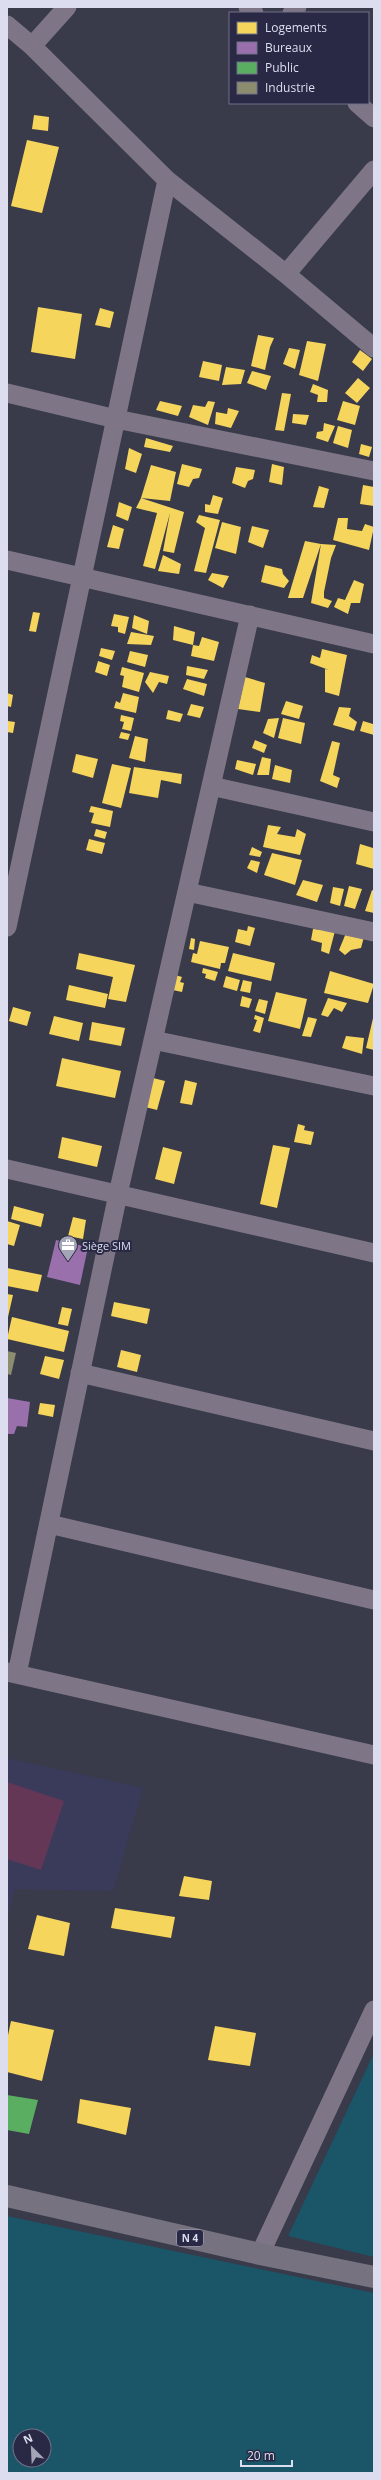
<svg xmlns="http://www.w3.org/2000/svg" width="381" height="2480" viewBox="0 0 381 2480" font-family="'Open Sans',sans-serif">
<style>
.built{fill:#3a3b5b}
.green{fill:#643757}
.water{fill:#1a5568;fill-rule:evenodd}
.homes{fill:#f6d55c}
.offices{fill:#9970ab}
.public{fill:#5aae61}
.industry{fill:#8c8c6e}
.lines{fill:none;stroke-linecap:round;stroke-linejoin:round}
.minor{stroke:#7e7686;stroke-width:19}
.trunk{stroke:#767280;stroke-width:22}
.labels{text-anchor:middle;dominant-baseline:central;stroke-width:4;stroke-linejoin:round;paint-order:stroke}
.shield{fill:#292945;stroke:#a6a8bd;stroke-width:1}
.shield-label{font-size:10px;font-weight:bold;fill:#dcdef0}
.poi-label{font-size:11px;fill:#dcdef0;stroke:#292945;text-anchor:start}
</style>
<rect width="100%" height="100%" fill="#393a4a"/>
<path class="built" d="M7,1758l136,30 -30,103 -98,-2 -8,33z"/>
<path class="green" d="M7,1782l57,19 -23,69 -34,-11z"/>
<path class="water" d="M374,2053v204l-86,-21z
M7,2216l367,77v180h-367zM20,2436h24v24h-24z"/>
<path class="homes" d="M34,115l15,2 -1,14 -16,-2z
M27,140l32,7 -17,66 -31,-7z
M38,307l44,7 -7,45 -44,-7z
M100,308l14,4 -4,16 -15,-3z
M258,335l16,3 -4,9 -5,23 -14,-4z
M307,341l19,3 -8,37 -19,-6z
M289,348l11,2 -5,19 -12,-5z
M360,350l12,9 -9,12 -11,-9z
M203,361l19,4 -3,16 -20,-4z
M226,367l19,3 -4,14 -19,1z
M252,371l19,5 -5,14 -19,-7z
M358,378l12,10 -13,15 -12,-10z
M313,384l15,6 -1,12h-10l1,-7 -8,-3z
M282,393l9,1 -7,37 -9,-1z
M160,401l22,5 -4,10 -22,-6z
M208,401l7,1 -7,23 -19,-8 4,-12 12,2z
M343,401l17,5 -5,19 -18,-5z
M228,408l11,3 -8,17 -16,-4 1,-12 11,2z
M293,414l16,1 -3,10 -14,-2z
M324,423l11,3 -7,16 -12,-4 1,-6 6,-1z
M338,426l14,4 -4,18 -15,-5z
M146,438l27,8 -3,6 -26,-5z
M361,444l11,3 -3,10 -10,-3z
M129,448l13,6 -6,19 -11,-4z
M182,464l20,5 -3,9 -6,1 -4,8 -12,-3z
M272,464l12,3 -2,18 -13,-3z
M151,465l25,7 -6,29 -29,-3z
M236,467l19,3 -2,9 -5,2 -3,7 -13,-5z
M363,485l11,2v19l-14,-2z
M319,486l10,3 -5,19 -11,-1z
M213,495l10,3 -5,16 -13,-2v-8l5,1z
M141,498l43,14 -10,41 -11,-2 7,-38 -15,56 -12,-3 14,-53 -21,-5z
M119,502l13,5 -4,14 -12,-5z
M199,515l21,5 -14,53 -12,-2 11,-43 -9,-6z
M338,518h10l-1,11 15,2 3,-7 9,3 -5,23 -36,-10z
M222,522l19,5 -5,27 -21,-6z
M113,525l11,4 -5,20 -12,-2z
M252,526l17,4 -6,18 -15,-6z
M305,541l16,3 -18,54h-15z
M321,544l15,1 -5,13 -7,34v6l8,3 -4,7 -17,-5z
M163,555l18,9 -2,10 -21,-3z
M265,565l17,4 1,5 6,7 -5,7 -23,-6z
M212,573l17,3 -6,12 -15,-8z
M354,580l10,4 -4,19h-9l-3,11 -14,-7 4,-9 7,2z
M33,612l7,1 -4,19 -7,-1z
M114,614l15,3 -4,17 -7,-2v-5l-7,-1z
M134,615l15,6 -2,13 -15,-6z
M174,626l21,6 -2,13 6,1 3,-9 17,5 -5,19 -23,-5 2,-11 -20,-5z
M131,632l23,4 -3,9 -24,-1z
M101,648l14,3 -3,9 -13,-4z
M322,649l25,6 -8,41 -14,-4v-23l4,1 -19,-7 2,-8 8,3z
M130,651l18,4 -3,12 -18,-5z
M98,661l12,4 -3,11 -12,-4z
M187,666l21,4 -4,9 -18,-4z
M122,667l22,6 -5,19 -17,-5 2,-11 -4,-1z
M150,672l19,4 -2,8 -8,-2 -6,11 -8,-11z
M245,677l20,6 -5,29 -22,-3z
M187,679l20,5 -3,12 -21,-7z
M7,693l6,2 -2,12 -4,-1z
M123,693l16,4 -3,16 -22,-5 2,-7 4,2z
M286,701l17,5 -4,13 -18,-5z
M191,704l13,3 -4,11 -13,-3z
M339,707l12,1 -2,8 8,6 -3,9 -21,-6z
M168,710l15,4 -3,8 -14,-3z
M121,715l13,3 -3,13 -9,-2 2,-7 -4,-1z
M279,718l-5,20 -11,-5 5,-14z
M283,718l22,5 -4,21 -23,-6z
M8,721l7,1 -2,11 -6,-1z
M363,721l10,3 1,-2v13l-14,-4z
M121,732l9,2 -2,6 -9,-2z
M135,736l13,3 -3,23 -16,-4z
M255,740l12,5 -3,8 -12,-5z
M332,741l8,2 -7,32 7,3 -3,10 -17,-7z
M76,754l22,5 -5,19 -21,-6z
M262,757l9,2 -2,16h-12z
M237,760l19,4 -3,11 -18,-6z
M112,764l19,4 -10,40 -19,-5z
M275,765l17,5 -2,13 -18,-4z
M134,767l48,7 -1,10 -20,-4 -3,18 -29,-5z
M91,806l22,5 -3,16 -19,-4 3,-10 -5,-1z
M268,825l13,2 -4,7 18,3 2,-8 9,5 -6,21 -37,-8z
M96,829l11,3 -2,7 -11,-3z
M89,839l16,4 -3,11 -16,-4z
M360,844l13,4 1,21 -18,-5z
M252,847l10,5 -2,5 -11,-2z
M272,853l30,7 -7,25 -31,-10z
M251,860l9,2 -3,11 -10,-5z
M303,880l20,5 -6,17 -21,-7z
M349,886l13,3 -7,20 -11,-3z
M333,887l11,2 -4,17 -10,-3z
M372,890l2,1v22l-9,-2z
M248,926l7,2 -5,18 -15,-4 3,-13 9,2z
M313,929l22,2 -6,23 -8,-3 1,-8 -11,-3z
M346,933l18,4 -3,11 -10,2 -6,5 -6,-5z
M191,938l4,1 -1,11 -5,-1z
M200,941l29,6 -4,16h-4l-1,6 -29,-7 2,-9 4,1z
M79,953l56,12 -9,37 -18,-3 5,-22 -37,-8z
M233,953l42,10 -4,18 -43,-10z
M203,968l15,4 -3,9 -10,-3 1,-4 -4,-1z
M330,971l44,13 -6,19 -44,-10z
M172,974l10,3 -2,5 4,1 -2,9 -14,-3z
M226,976l14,4 -3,11 -14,-4z
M243,980l9,2 -2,11 -10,-2z
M69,985l39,9 -3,14 -39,-8z
M276,992l31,7 -7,30 -32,-8z
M242,996l10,3 -3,9 -9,-2z
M328,998l19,5 -5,9 -8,-4 -6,9 -7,-2z
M259,999l9,2 -3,13 -10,-3z
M13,1007l18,5 -4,14 -18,-5z
M374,1014v36l-8,-2z
M255,1015l9,3 -4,15 -7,-2 4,-11 -3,-1z
M54,1016l29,7 -4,18 -30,-7z
M308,1017l9,2 -6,18 -9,-1z
M92,1022l33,6 -4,18 -32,-6z
M346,1036l18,2 -2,16 -20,-6z
M62,1058l59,13 -6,27 -59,-12z
M149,1077l16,4 -8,29 -16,-4z
M185,1080l12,3 -5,22 -12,-2z
M298,1124l7,2 -1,4 10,2 -3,13 -17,-3z
M62,1137l40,9 -5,21 -39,-9z
M273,1145l17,3 -13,60 -17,-4z
M163,1147l19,5 -8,32 -19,-5z
M14,1206l30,8 -3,13 -30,-8z
M73,1217l13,3 -3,19 -15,-3z
M7,1221l13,4 -6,21 -7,-2z
M7,1268l35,7 -4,17 -31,-6z
M7,1294l6,1 -5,22h-1z
M114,1302l36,7 -3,15 -36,-8z
M62,1307l10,2 -4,17 -10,-2z
M12,1317l57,14 -5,21 -57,-13z
M121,1350l20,5 -4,17 -20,-5z
M45,1356l19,4 -5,19 -19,-5z
M40,1403l15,2 -2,12 -15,-3z
M184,1876l28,5 -3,19 -30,-4z
M115,1908l60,9 -4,21 -60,-10z
M37,1915l33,8 -6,33 -36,-7z
M11,2021l43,9 -12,51 -35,-9v-32z
M215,2026l41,7 -6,33 -42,-6z
M80,2099l51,9 -5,27 -49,-12z"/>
<path class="offices" d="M56,1240l32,7 -8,38 -33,-8z
M7,1398l23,4 -3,25 -10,-1 -3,8h-7z"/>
<path class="public" d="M7,2095l31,5 -9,34 -22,-4z"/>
<path class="industry" d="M7,1351l9,2 -5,22 -4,-1z"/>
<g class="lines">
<path class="minor" d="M248,7l6,6
M292,13l5,-6
M7,25l25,21 135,134 119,94 88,74
M32,46l35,-39
M357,103l17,15
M286,274l88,-104
M7,393l109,26 258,52
M7,560l367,84
M211,786l163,36
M187,892l187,40
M7,927l160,-747
M153,1040l221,46
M7,1169l367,84
M80,1373l294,68
M49,1524l325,76
M7,1672l367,83
M17,1674l101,-480 132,-579
M260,2254l114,-244"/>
<path class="trunk" d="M7,2196l253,58 114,23"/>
</g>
<defs>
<symbol id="office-pin" viewBox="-11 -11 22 30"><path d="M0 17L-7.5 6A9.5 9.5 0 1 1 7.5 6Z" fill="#a3a5b6" stroke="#292945"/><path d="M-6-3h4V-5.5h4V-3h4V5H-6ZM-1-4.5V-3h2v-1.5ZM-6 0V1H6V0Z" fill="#fff"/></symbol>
</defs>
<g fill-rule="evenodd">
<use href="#office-pin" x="57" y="1234" width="22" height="30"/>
</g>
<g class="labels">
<rect class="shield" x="177" y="2230" width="26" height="16" rx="3"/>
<g class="shield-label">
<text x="190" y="2238">N 4</text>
</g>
<g class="poi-label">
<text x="82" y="1245">Siège SIM</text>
</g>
</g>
<rect width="381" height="2480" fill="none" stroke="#dcdef0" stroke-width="16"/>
<rect x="229" y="12" width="140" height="92" fill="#292945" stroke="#717189"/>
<rect x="237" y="22" width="20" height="12" fill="#f6d55c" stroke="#717189"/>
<text x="265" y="32" font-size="12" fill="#dcdef0">Logements</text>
<rect x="237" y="42" width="20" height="12" fill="#9970ab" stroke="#717189"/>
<text x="265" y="52" font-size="12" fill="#dcdef0">Bureaux</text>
<rect x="237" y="62" width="20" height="12" fill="#5aae61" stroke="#717189"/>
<text x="265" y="72" font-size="12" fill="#dcdef0">Public</text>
<rect x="237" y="82" width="20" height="12" fill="#8c8c6e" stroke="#717189"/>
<text x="265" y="92" font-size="12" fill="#dcdef0">Industrie</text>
<g transform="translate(32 2448) rotate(336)"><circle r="19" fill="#292945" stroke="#717189"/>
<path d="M0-3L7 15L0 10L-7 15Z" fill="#a3a5b6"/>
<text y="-6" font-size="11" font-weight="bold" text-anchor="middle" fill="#dcdef0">N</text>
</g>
<path d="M241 2460v6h51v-6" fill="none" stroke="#dcdef0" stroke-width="2"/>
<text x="247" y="2460" font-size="12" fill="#dcdef0" stroke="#292945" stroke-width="3" paint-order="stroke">20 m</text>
</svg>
